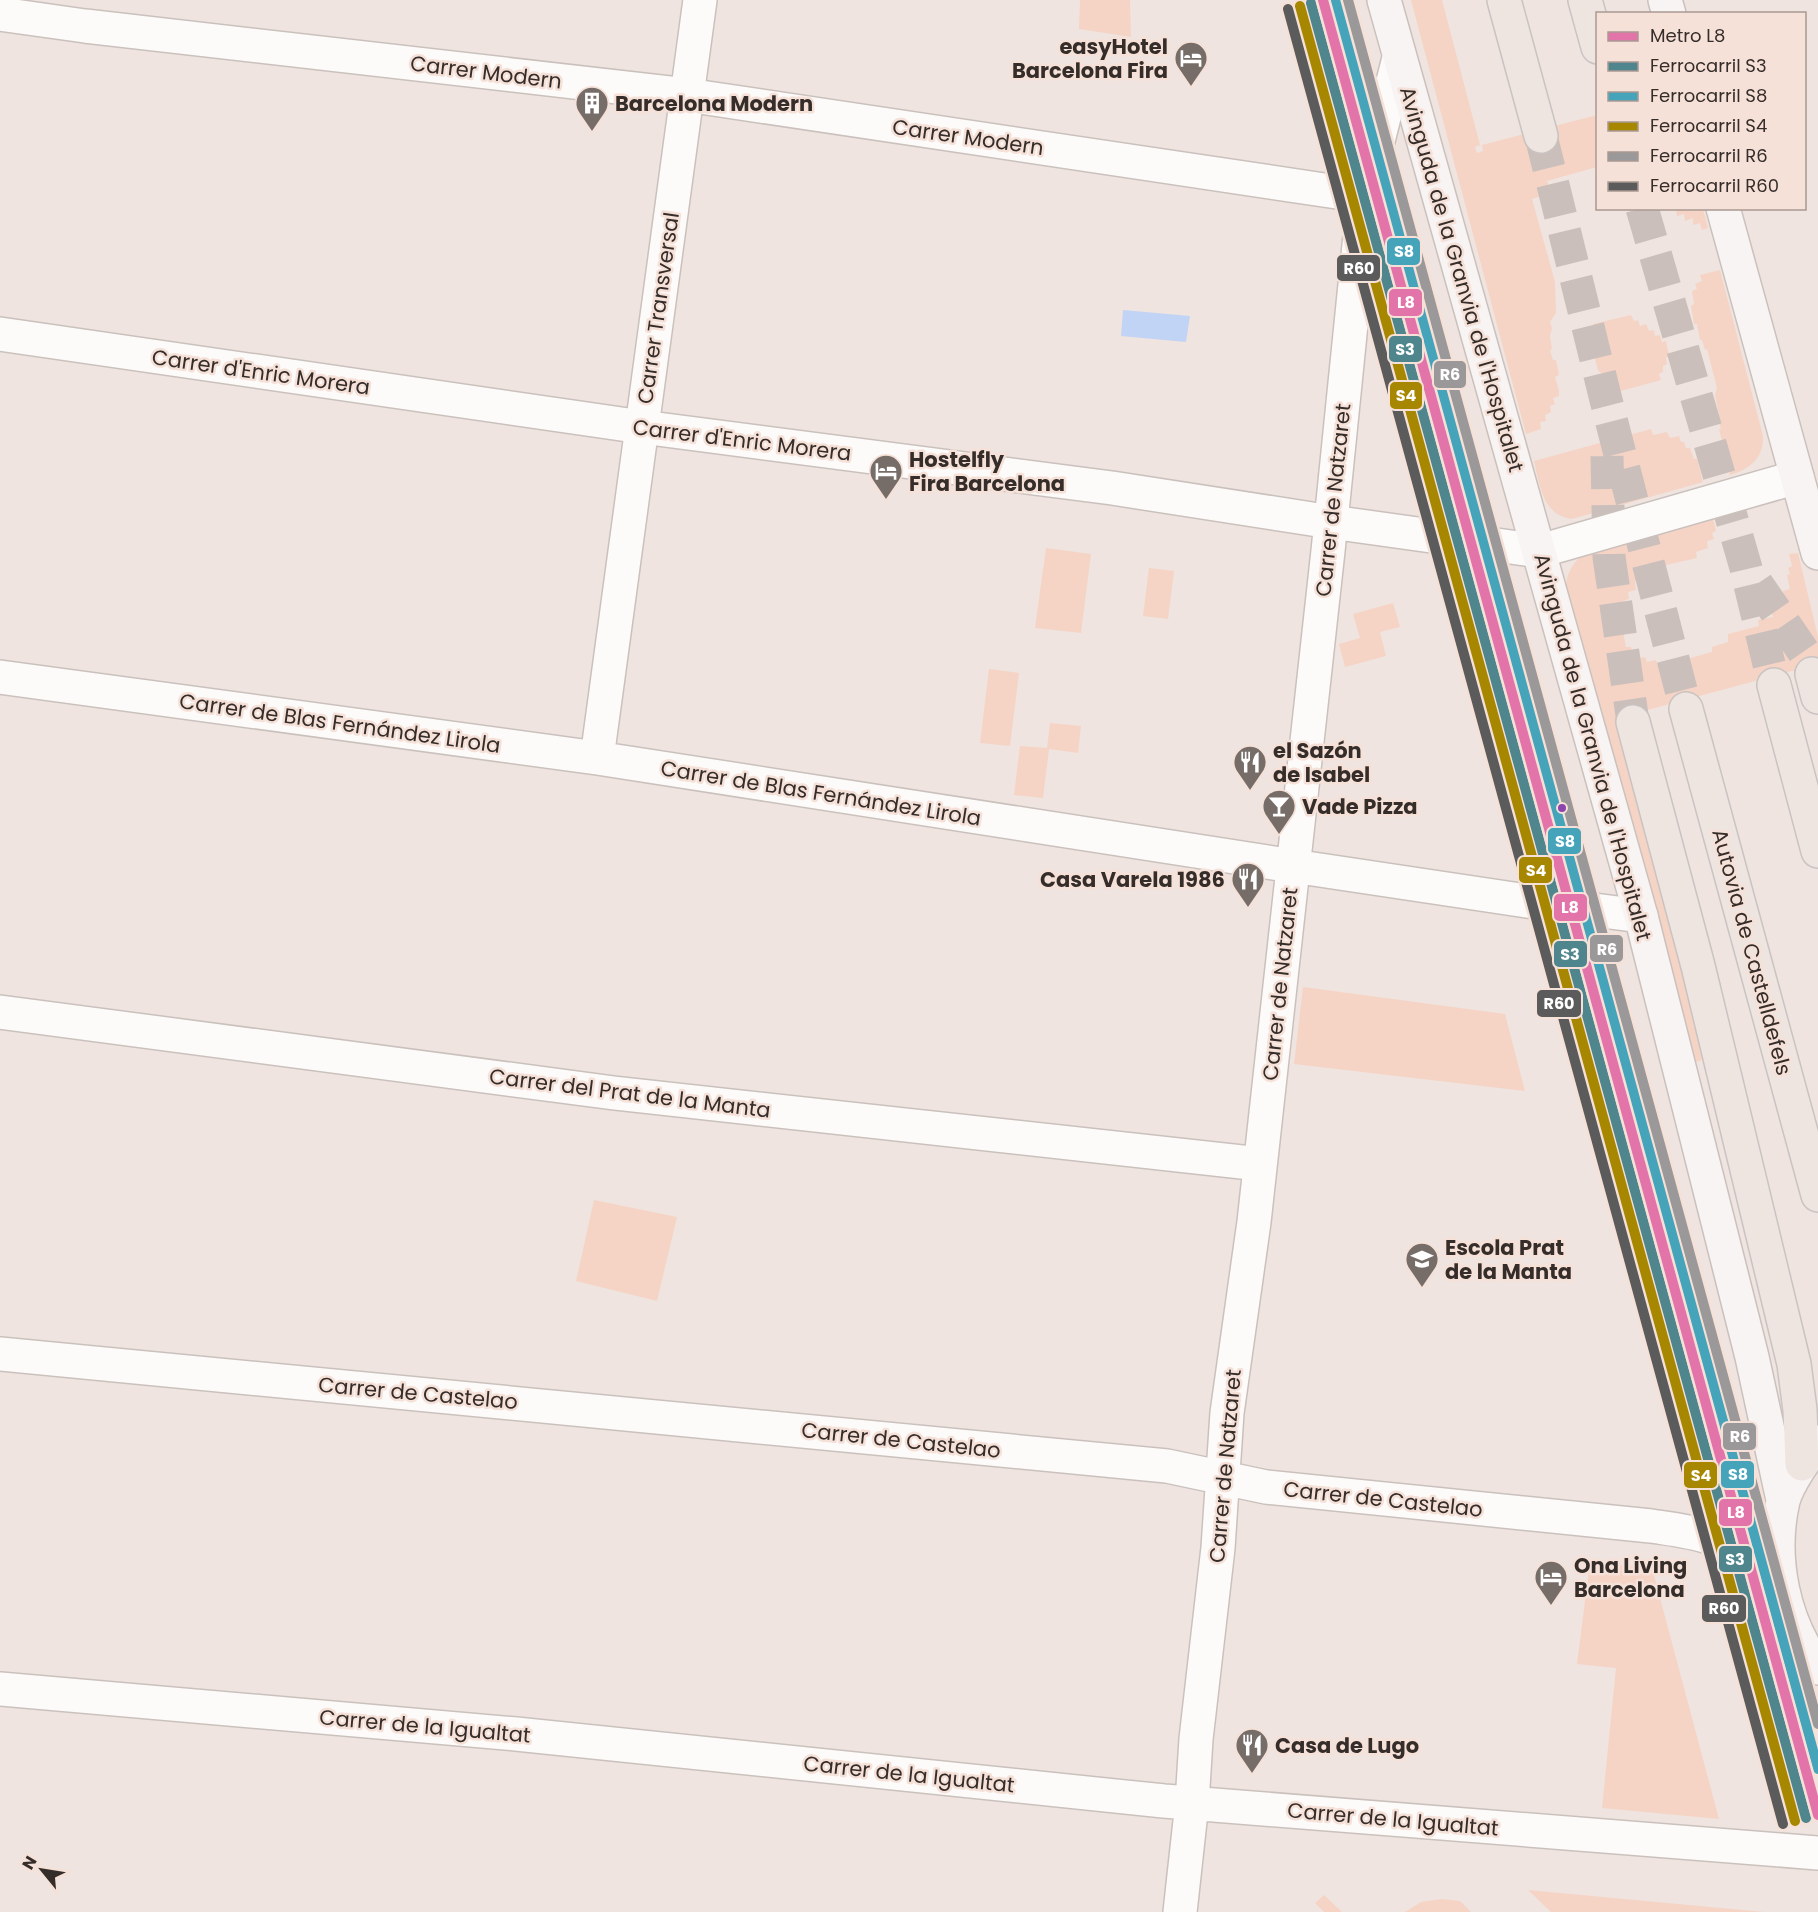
<svg xmlns="http://www.w3.org/2000/svg" width="1818" height="1912" viewBox="0 0 1818 1912" font-family="Poppins,sans-serif">
<style>
.green{fill:#f5d4c6}
.water{fill:#c2d4f5}
.lines{fill:none;stroke-linecap:round;stroke-linejoin:round}
.highway-tunnel{stroke:#cabfbb;stroke-width:33;stroke-dasharray:33 16;stroke-linecap:butt}
.street-casing{stroke:#cac1bd;stroke-width:36}
.secondary-casing{stroke:#cac1bd;stroke-width:36}
.highway-casing{stroke:#c9c3c1;stroke-width:36}
.street{stroke:#fdfbfa;stroke-width:33}
.secondary{stroke:#f8f4f3;stroke-width:33}
.highway{stroke:#eee5e1;stroke-width:33}
.rail-1-casing{stroke:#f6e1d8;stroke-width:15}
.rail-2-casing{stroke:#f6e1d8;stroke-width:15}
.rail-3-casing{stroke:#f6e1d8;stroke-width:15}
.rail-4-casing{stroke:#f6e1d8;stroke-width:15}
.rail-5-casing{stroke:#f6e1d8;stroke-width:15}
.rail-1{stroke:#4f868e;stroke-width:10}
.rail-2{stroke:#45a3ba;stroke-width:10}
.rail-3{stroke:#a78600;stroke-width:10}
.rail-4{stroke:#9a9898;stroke-width:10}
.rail-5{stroke:#5b5b5b;stroke-width:10}
.metro-1-casing{stroke:#f6e1d8;stroke-width:15}
.metro-1{stroke:#e274aa;stroke-width:10}
.bus-dot{fill:#8e44ad;stroke:#f6e1d8;stroke-width:2}
.labels{text-anchor:middle;dominant-baseline:central;stroke-width:5;stroke-linejoin:round;paint-order:stroke}
.poi-label{font-size:21px;font-weight:bold;fill:#352d2a;stroke:#f6e1d8;text-anchor:start}
.street-label{font-size:21px;fill:#352d2a;stroke:#f6e1d8}
.line-badge{stroke:#f6e1d8;stroke-width:2}
.badge-label{font-size:16px;text-anchor:middle;font-weight:bold;fill:#fff}
</style>
<rect width="100%" height="100%" fill="#efe4df"/>
<path class="green" d="M1080,0h50l1,37 -52,-8z
M1411,0h31l38,145 -5,2 2,6 6,-2 -1,-6 115,-30v52l-50,14 2,5 -11,4 1,7 -7,2 23,83 1,31 -6,9 2,6 -2,8 2,13 -2,1 3,10h3l3,15 -4,2 4,14v5l-6,2 2,6 -5,2 1,6 -6,3 1,6 -6,1 1,7 -15,5z
M1676,209h27l5,19 -6,2 -2,-7 -7,2v-7l-8,3 -1,-7 -7,2z
M1720,270l43,166c1,22 -13,33 -33,39l-11,-46h2l-4,-13 2,-1 -4,-20 2,-7 -10,-39 -2,1 -3,-10h-2l-3,-16h-3l-3,-18 3,-2 -2,-13 5,-2 -2,-5 7,-3 -2,-6z
M1631,315l3,6 4,-1 2,6 6,-2 3,7 5,-1 1,6 5,-1 2,7 4,-1 3,15 -3,2 1,6 -4,2v6l-4,2 2,6 -44,12 -2,-4 -5,1 -2,-7 -4,1 -1,-8 -5,-5 -7,-25 2,-1 -2,-5 3,-2 -1,-13z
M1651,429l2,6 14,-3 3,6 9,-2 2,6h3l2,6h4l4,11h3l6,23 -131,37c-30,-4 -32,-34 -38,-58z
M1713,518l3,13 -4,2 2,6 -7,2 1,7 -12,4 1,6 -40,9 1,8 -23,6 1,9 -8,2 1,7 -6,2 1,6 -5,2 7,38h5l1,6h5l2,5 6,-1 2,5 9,-2 2,7 54,-15v-5l16,-5v-8l31,-8 -1,-6 15,-3 -3,-10 9,-3 -1,-5 6,-2 -1,-6 7,-2 -3,-14 3,-1 -2,-6 4,-2 -3,-12 9,-1 20,84v27l-200,54 79,311 5,31 -9,3 -127,-471c-1,-16 5,-28 18,-38z
M1046,548l45,6 -10,79 -46,-5z
M1149,568l25,3 -6,48 -25,-3z
M1393,603l7,24 -20,5 6,24 -41,11 -6,-23 21,-6 -7,-24z
M989,669l30,4 -9,73 -30,-3z
M1050,723l31,3 -3,27 -29,-4 -6,49 -29,-3 6,-49 27,2z
M1303,987l202,27 20,77 -231,-27z
M594,1200l83,17 -20,84 -81,-20z
M1590,1562l62,6 67,251 -117,-11 14,-140 -39,-4z
M1528,1890l236,22h-213z
M1324,1895l18,17h-18l-9,-9z
M1442,1899l18,2 11,11h-66l16,-10z"/>
<path class="water" d="M1123,310l67,6 -4,26 -65,-6z"/>
<g class="lines">
<path class="highway-tunnel" d="M1541,136l65,264 80,309
M1642,208l104,360 28,117
M1607,456l2,101 24,165
M1757,584l51,74 4,16"/>
<defs>
<path id="street" d="M0,14l85,12 602,69 677,101
M0,334l642,93 470,61 219,34 209,29 257,-74
M0,677l597,81 696,108 247,37 101,13
M597,758l103,-758
M0,1012l614,81 646,71
M0,1354l1167,112 99,21 385,39c20,3 41,5 60,12 27,10 50,34 71,53
M0,1689l516,45 648,67 654,52
M1180,1912l12,-109 4,-64 22,-191 9,-135 27,-191 74,-671 36,-355 35,-138"/>
<path id="secondary" d="M1384,0l257,916 111,441 31,143
M1665,0l4,14
M1723,208l95,345
M1818,1442c-11,13 -31,43 -35,59 -13,57 0,121 35,167"/>
<path id="highway" d="M1504,0l37,136
M1585,0l13,47
M1812,674l6,23
M1774,685l44,166
M1686,709l132,486
M1633,722l65,244 96,398 6,46 2,54"/>
</defs>
<use href="#street" class="street-casing"/>
<use href="#secondary" class="secondary-casing"/>
<use href="#highway" class="highway-casing"/>
<use href="#street" class="street"/>
<use href="#secondary" class="secondary"/>
<use href="#highway" class="highway"/>
<defs>
<path id="rail-1" d="M1311,3l495,1815"/>
<path id="rail-2" d="M1335,0l483,1769"/>
<path id="rail-3" d="M1300,6l495,1815"/>
<path id="rail-4" d="M1348,0l470,1724"/>
<path id="rail-5" d="M1288,9l495,1815"/>
</defs>
<use href="#rail-1" class="rail-1-casing"/>
<use href="#rail-2" class="rail-2-casing"/>
<use href="#rail-3" class="rail-3-casing"/>
<use href="#rail-4" class="rail-4-casing"/>
<use href="#rail-5" class="rail-5-casing"/>
<use href="#rail-1" class="rail-1"/>
<use href="#rail-2" class="rail-2"/>
<use href="#rail-3" class="rail-3"/>
<use href="#rail-4" class="rail-4"/>
<use href="#rail-5" class="rail-5"/>
<defs>
<path id="metro-1" d="M1323,0l495,1815"/>
</defs>
<use href="#metro-1" class="metro-1-casing"/>
<use href="#metro-1" class="metro-1"/>
</g>
<defs>
<symbol id="hotel-pin" viewBox="-11 -11 22 30"><path d="M0 17L-7.5 6A9.5 9.5 0 1 1 7.5 6Z" fill="#766d69" stroke="#f6e1d8"/><path d="M-6-4.5h1.5V1H6V5H4.5V3h-9V5H-6ZM-4 0a1.8 1.8 0 1 1 3.6 0ZM.5 0V-2.5h3Q6-2.5 6 0Z" fill="#fff"/></symbol>
<symbol id="building-pin" viewBox="-11 -11 22 30"><path d="M0 17L-7.5 6A9.5 9.5 0 1 1 7.5 6Z" fill="#766d69" stroke="#f6e1d8"/><path d="M-4-6H4V6H1V3H-1V6H-4ZM-2.5-4.3h1.7v1.8h-1.7ZM.8-4.3h1.7v1.8H.8ZM-2.5-1h1.7V.8h-1.7ZM.8-1h1.7V.8H.8Z" fill="#fff"/></symbol>
<symbol id="restaurant-pin" viewBox="-11 -11 22 30"><path d="M0 17L-7.5 6A9.5 9.5 0 1 1 7.5 6Z" fill="#766d69" stroke="#f6e1d8"/><path d="M-5-6h1v4h1v-4h1v4h1v-4h1v5L-1.5 .5V6h-2V.5L-5-1ZM5-6V6H3V1.5H1.5Q1.5-4 5-6Z" fill="#fff"/></symbol>
<symbol id="bar-pin" viewBox="-11 -11 22 30"><path d="M0 17L-7.5 6A9.5 9.5 0 1 1 7.5 6Z" fill="#766d69" stroke="#f6e1d8"/><path d="M-6-5H6L.8 .8V4.5H3.5V6h-7V4.5H-.8V.8Z" fill="#fff"/></symbol>
<symbol id="school-pin" viewBox="-11 -11 22 30"><path d="M0 17L-7.5 6A9.5 9.5 0 1 1 7.5 6Z" fill="#766d69" stroke="#f6e1d8"/><path d="M0-5L7-2L0 1L-7-2ZM-4 1L0 2.5L4 1V4Q0 6-4 4Z" fill="#fff"/></symbol>
</defs>
<g fill-rule="evenodd">
<use href="#hotel-pin" x="1172" y="39" width="38" height="52"/>
<use href="#building-pin" x="573" y="84" width="38" height="52"/>
<use href="#hotel-pin" x="867" y="452" width="38" height="52"/>
<use href="#restaurant-pin" x="1231" y="743" width="38" height="52"/>
<use href="#bar-pin" x="1260" y="787" width="38" height="52"/>
<use href="#restaurant-pin" x="1229" y="860" width="38" height="52"/>
<use href="#school-pin" x="1403" y="1240" width="38" height="52"/>
<use href="#hotel-pin" x="1532" y="1558" width="38" height="52"/>
<use href="#restaurant-pin" x="1233" y="1726" width="38" height="52"/>
</g>
<circle class="bus-dot" cx="1562" cy="808" r="5"/>
<g class="labels">
<g class="poi-label">
<text x="1168" y="46" text-anchor="end">easyHotel<tspan x="1168" dy="24">Barcelona Fira</tspan></text>
<text x="615" y="103">Barcelona Modern</text>
<text x="909" y="459">Hostelfly<tspan x="909" dy="24">Fira Barcelona</tspan></text>
<text x="1273" y="750">el Sazón<tspan x="1273" dy="24">de Isabel</tspan></text>
<text x="1302" y="806">Vade Pizza</text>
<text x="1225" y="879" text-anchor="end">Casa Varela 1986</text>
<text x="1445" y="1247">Escola Prat<tspan x="1445" dy="24">de la Manta</tspan></text>
<text x="1574" y="1565">Ona Living<tspan x="1574" dy="24">Barcelona</tspan></text>
<text x="1275" y="1745">Casa de Lugo</text>
</g>
<g class="street-label">
<text transform="translate(486 72) rotate(7)">Carrer Modern</text>
<text transform="translate(968 137) rotate(8)">Carrer Modern</text>
<text transform="translate(1462 279) rotate(74)">Avinguda de la Granvia de l'Hospitalet</text>
<text transform="translate(658 308) rotate(-82)">Carrer Transversal</text>
<text transform="translate(261 372) rotate(8)">Carrer d'Enric Morera</text>
<text transform="translate(742 440) rotate(7)">Carrer d'Enric Morera</text>
<text transform="translate(1333 500) rotate(-84)">Carrer de Natzaret</text>
<text transform="translate(340 723) rotate(8)">Carrer de Blas Fernández Lirola</text>
<text transform="translate(1593 747) rotate(75)">Avinguda de la Granvia de l'Hospitalet</text>
<text transform="translate(821 793) rotate(9)">Carrer de Blas Fernández Lirola</text>
<text transform="translate(1752 952) rotate(75)">Autovia de Castelldefels</text>
<text transform="translate(1280 984) rotate(-84)">Carrer de Natzaret</text>
<text transform="translate(630 1093) rotate(7)">Carrer del Prat de la Manta</text>
<text transform="translate(418 1393) rotate(5)">Carrer de Castelao</text>
<text transform="translate(901 1440) rotate(6)">Carrer de Castelao</text>
<text transform="translate(1225 1466) rotate(-85)">Carrer de Natzaret</text>
<text transform="translate(1383 1499) rotate(6)">Carrer de Castelao</text>
<text transform="translate(425 1726) rotate(5)">Carrer de la Igualtat</text>
<text transform="translate(909 1774) rotate(6)">Carrer de la Igualtat</text>
<text transform="translate(1393 1819) rotate(5)">Carrer de la Igualtat</text>
</g>
</g>
<g class="line-badge">
<rect x="1386" y="237" width="35" height="29" rx="6" fill="#45a3ba"/>
<rect x="1336" y="254" width="45" height="28" rx="6" fill="#5b5b5b"/>
<rect x="1388" y="288" width="35" height="29" rx="6" fill="#e274aa"/>
<rect x="1388" y="335" width="35" height="28" rx="6" fill="#4f868e"/>
<rect x="1433" y="360" width="34" height="29" rx="6" fill="#9a9898"/>
<rect x="1389" y="381" width="34" height="29" rx="6" fill="#a78600"/>
<rect x="1547" y="827" width="35" height="28" rx="6" fill="#45a3ba"/>
<rect x="1518" y="856" width="35" height="28" rx="6" fill="#a78600"/>
<rect x="1553" y="893" width="35" height="29" rx="6" fill="#e274aa"/>
<rect x="1589" y="934" width="35" height="29" rx="6" fill="#9a9898"/>
<rect x="1553" y="940" width="35" height="28" rx="6" fill="#4f868e"/>
<rect x="1536" y="989" width="46" height="29" rx="6" fill="#5b5b5b"/>
<rect x="1722" y="1422" width="35" height="29" rx="6" fill="#9a9898"/>
<rect x="1720" y="1460" width="35" height="29" rx="6" fill="#45a3ba"/>
<rect x="1683" y="1461" width="35" height="28" rx="6" fill="#a78600"/>
<rect x="1718" y="1498" width="35" height="29" rx="6" fill="#e274aa"/>
<rect x="1718" y="1545" width="35" height="28" rx="6" fill="#4f868e"/>
<rect x="1701" y="1594" width="46" height="29" rx="6" fill="#5b5b5b"/>
</g>
<g class="badge-label">
<text x="1404" y="257">S8</text>
<text x="1359" y="274">R60</text>
<text x="1406" y="308">L8</text>
<text x="1405" y="355">S3</text>
<text x="1450" y="380">R6</text>
<text x="1406" y="401">S4</text>
<text x="1565" y="847">S8</text>
<text x="1536" y="876">S4</text>
<text x="1570" y="913">L8</text>
<text x="1607" y="955">R6</text>
<text x="1570" y="960">S3</text>
<text x="1559" y="1009">R60</text>
<text x="1740" y="1442">R6</text>
<text x="1738" y="1480">S8</text>
<text x="1701" y="1481">S4</text>
<text x="1736" y="1518">L8</text>
<text x="1735" y="1565">S3</text>
<text x="1724" y="1614">R60</text>
</g>
<rect x="1596" y="12" width="210" height="198" fill="#f6e1d8" stroke="#a99992" stroke-width="1.5"/>
<rect x="1608" y="32" width="30" height="9" fill="#e274aa" stroke="#a99992" stroke-width="1.5"/>
<text x="1650" y="42" font-size="18" fill="#352d2a">Metro L8</text>
<rect x="1608" y="62" width="30" height="9" fill="#4f868e" stroke="#a99992" stroke-width="1.5"/>
<text x="1650" y="72" font-size="18" fill="#352d2a">Ferrocarril S3</text>
<rect x="1608" y="92" width="30" height="9" fill="#45a3ba" stroke="#a99992" stroke-width="1.5"/>
<text x="1650" y="102" font-size="18" fill="#352d2a">Ferrocarril S8</text>
<rect x="1608" y="122" width="30" height="9" fill="#a78600" stroke="#a99992" stroke-width="1.5"/>
<text x="1650" y="132" font-size="18" fill="#352d2a">Ferrocarril S4</text>
<rect x="1608" y="152" width="30" height="9" fill="#9a9898" stroke="#a99992" stroke-width="1.5"/>
<text x="1650" y="162" font-size="18" fill="#352d2a">Ferrocarril R6</text>
<rect x="1608" y="182" width="30" height="9" fill="#5b5b5b" stroke="#a99992" stroke-width="1.5"/>
<text x="1650" y="192" font-size="18" fill="#352d2a">Ferrocarril R60</text>
<g transform="translate(42 1870) rotate(300)" stroke="#f6e1d8" stroke-width="4.5" paint-order="stroke">
<path d="M0-4.5L10 22L0 15L-10 22Z" fill="#352d2a"/>
<text y="-9" font-size="16" font-weight="bold" text-anchor="middle" fill="#352d2a">N</text>
</g>
</svg>
